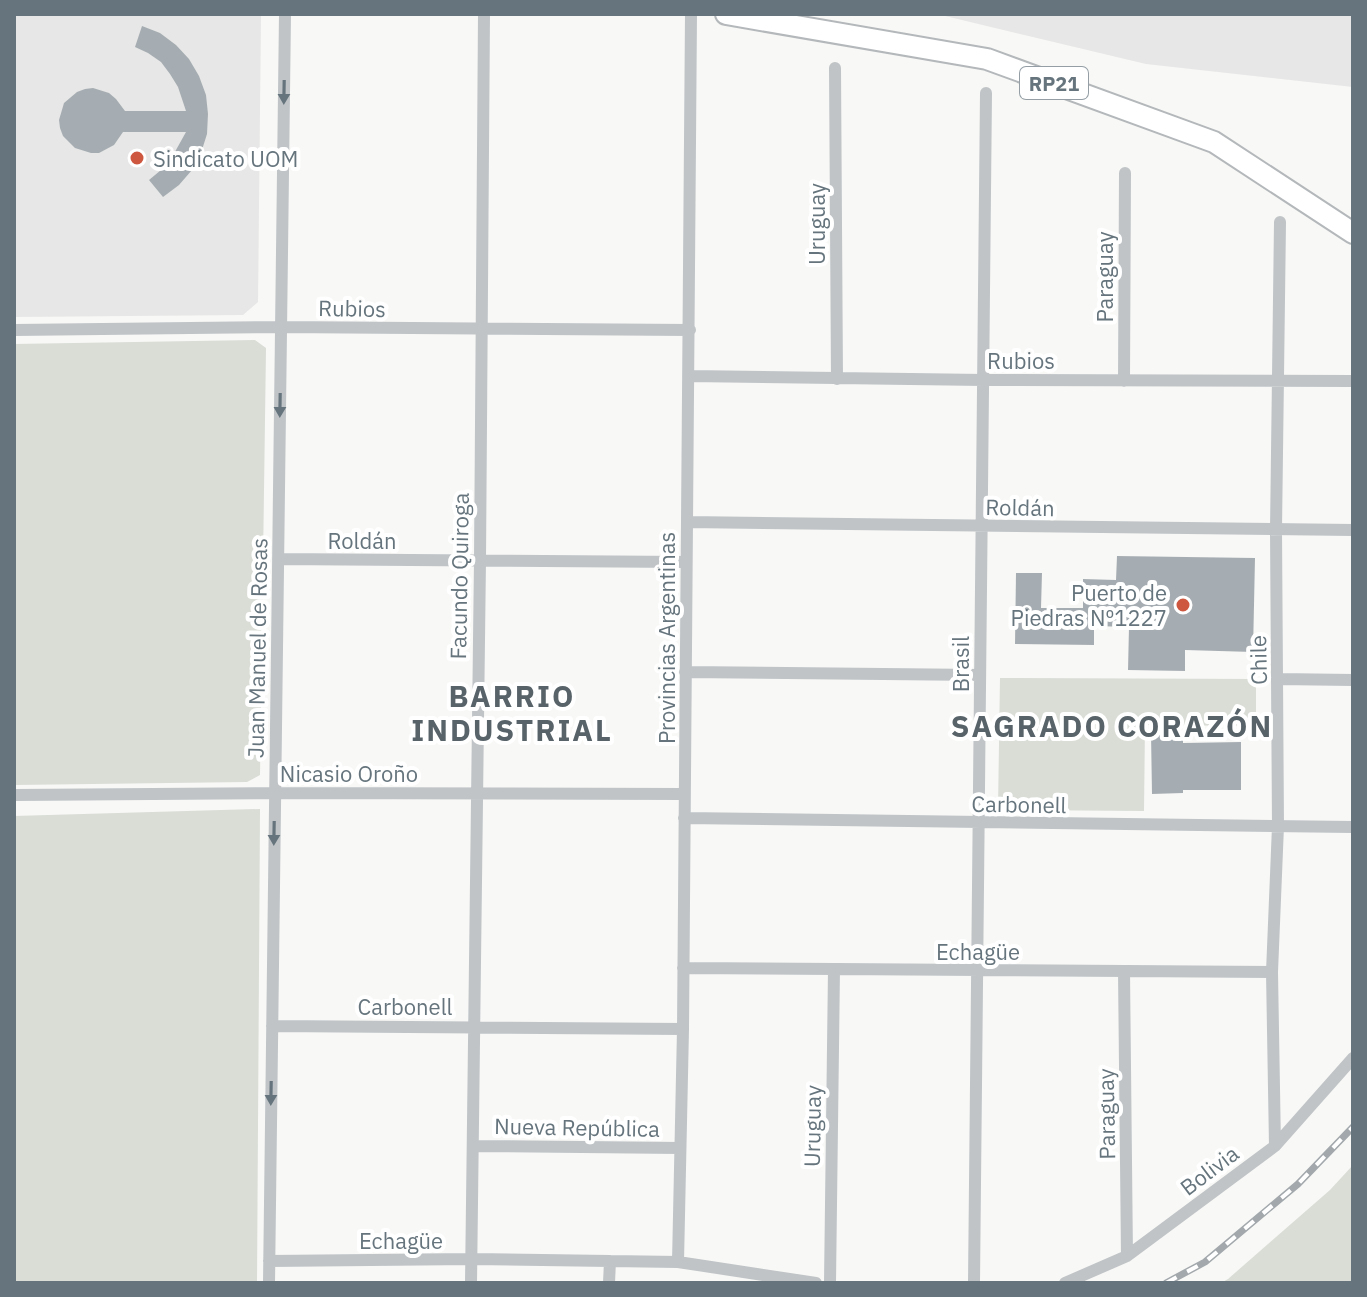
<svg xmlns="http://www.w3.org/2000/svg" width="1367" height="1297" viewBox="0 0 1367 1297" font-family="'IBM Plex Sans',sans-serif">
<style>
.built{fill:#e6e7e6}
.green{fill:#d9ddd6}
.building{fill:#a6adb2}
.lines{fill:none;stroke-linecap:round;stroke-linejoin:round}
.primary-casing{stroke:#b4b8bb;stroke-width:24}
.street{stroke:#c0c4c7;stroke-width:12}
.primary{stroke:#fff;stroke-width:20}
.rail-casing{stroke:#a2a8ac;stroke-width:7}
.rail{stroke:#fff;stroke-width:4;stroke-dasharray:12;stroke-linecap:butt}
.oneway{fill:#66757d}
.poi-dot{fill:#ce5740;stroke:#fff;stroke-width:3}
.labels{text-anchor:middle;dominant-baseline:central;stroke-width:8;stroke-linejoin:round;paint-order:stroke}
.shield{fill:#fff;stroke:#949ea4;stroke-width:2}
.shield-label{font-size:20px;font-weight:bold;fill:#66757d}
.poi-label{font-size:22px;fill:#66757d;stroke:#fff;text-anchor:start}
.street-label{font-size:22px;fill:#66757d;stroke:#fff}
.district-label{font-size:30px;font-weight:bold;letter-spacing:2px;fill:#586369;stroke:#fff}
</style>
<rect width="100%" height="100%" fill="#f8f8f6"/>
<path class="built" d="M14,14h247l-3,288 -15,13 -229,2z
M937,14h416v73l-207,-23z"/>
<path class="green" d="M255,340l11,8 -6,427 -13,7 -233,3v-441z
M1000,678l256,1v47l-111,-1 -1,86 -146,-1z
M260,809l-3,474h-243v-467z
M1353,1165v118h-132l7,-4 102,-89z"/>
<path class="building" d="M142,26l18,7 16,12 13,14 10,17 7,19 2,19 -1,20 -6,19 -9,17 -13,15 -16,12 -14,-17 12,-10 10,-11 15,-27h-63l-9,13 -15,8h-8l-16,-5 -12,-12 -3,-8 -1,-8 5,-17 13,-11 8,-3 8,-1 16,5 7,6 9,12h61l-8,-24 -8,-13 -9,-12 -13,-9 -13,-6z
M1117,556l138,2 -2,94 -68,-2v21l-57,-1 1,-43 -35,-1v19l-79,-1 1,-71h26l-1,35h42v-29l33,1z
M1183,733v10l58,-1v48h-58v3l-31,1 -1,-60z"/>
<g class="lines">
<defs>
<path id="primary" d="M726,14l261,45 227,83 139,91"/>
</defs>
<use href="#primary" class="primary-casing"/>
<path class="street" d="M835,68l2,311
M14,330l267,-3 409,3
M689,376l295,4 369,1
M1124,381l1,-208
M687,522l666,8
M278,559l408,3
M685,672l295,3
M1278,679l75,1
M14,795l261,-2 409,1
M684,818l669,9
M683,968l589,4
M1124,971l3,285
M272,1026l411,3
M473,1146l207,2
M1275,1146l-3,-174 6,-146 -2,-296 4,-308
M269,1261l203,-2 206,3 138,21
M678,1262l5,-233 8,-1015
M269,1283l16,-1269
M471,1283l9,-723 4,-546
M609,1283l1,-22
M830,1283l4,-314
M974,1283l12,-1190
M1065,1283l62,-27 148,-110 78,-88"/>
<use href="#primary" class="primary"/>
<defs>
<path id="rail" d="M1166,1283l39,-21 93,-78 55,-57"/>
</defs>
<use href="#rail" class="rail-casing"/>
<use href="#rail" class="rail"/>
</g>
<defs><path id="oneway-solid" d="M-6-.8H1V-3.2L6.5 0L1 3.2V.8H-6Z" transform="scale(2)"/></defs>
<g class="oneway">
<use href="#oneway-solid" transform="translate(284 92) rotate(91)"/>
<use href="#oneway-solid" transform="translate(280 405) rotate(91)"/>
<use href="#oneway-solid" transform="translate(274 833) rotate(91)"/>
<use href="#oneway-solid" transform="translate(271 1093) rotate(91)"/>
</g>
<g class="poi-dot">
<circle cx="137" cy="158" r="8"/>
<circle cx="1183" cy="605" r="8"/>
</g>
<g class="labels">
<rect class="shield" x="1020" y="67" width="68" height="32" rx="6"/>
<g class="shield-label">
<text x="1054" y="83">RP21</text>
</g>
<g class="poi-label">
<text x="153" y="158">Sindicato UOM</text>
<text x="1167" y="592" text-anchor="end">Puerto de<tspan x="1167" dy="25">Piedras Nº1227</tspan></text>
</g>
<g class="street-label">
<text transform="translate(816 224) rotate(-90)">Uruguay</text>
<text transform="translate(1104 277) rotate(-90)">Paraguay</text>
<text transform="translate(352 308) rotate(1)">Rubios</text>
<text x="1021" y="360">Rubios</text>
<text transform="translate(1020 507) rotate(1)">Roldán</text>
<text x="362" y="540">Roldán</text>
<text transform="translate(459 576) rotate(-89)">Facundo Quiroga</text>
<text transform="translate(666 638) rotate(-90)">Provincias Argentinas</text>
<text transform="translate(257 648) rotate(-89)">Juan Manuel de Rosas</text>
<text transform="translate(1258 660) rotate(-91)">Chile</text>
<text transform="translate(960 664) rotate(-90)">Brasil</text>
<text x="349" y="773">Nicasio Oroño</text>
<text transform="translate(1019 804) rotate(1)">Carbonell</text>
<text x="978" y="951">Echagüe</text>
<text x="405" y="1006">Carbonell</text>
<text transform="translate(1106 1114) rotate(-91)">Paraguay</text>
<text transform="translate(812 1126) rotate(-89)">Uruguay</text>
<text transform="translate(577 1127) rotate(1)">Nueva República</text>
<text transform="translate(1209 1170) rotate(-37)">Bolivia</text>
<text x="401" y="1240">Echagüe</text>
</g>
<g class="district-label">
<text x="512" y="695">BARRIO<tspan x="512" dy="34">INDUSTRIAL</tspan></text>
<text x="1112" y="725">SAGRADO CORAZÓN</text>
</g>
</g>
<rect width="1367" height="1297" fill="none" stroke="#66757d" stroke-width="32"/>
</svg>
